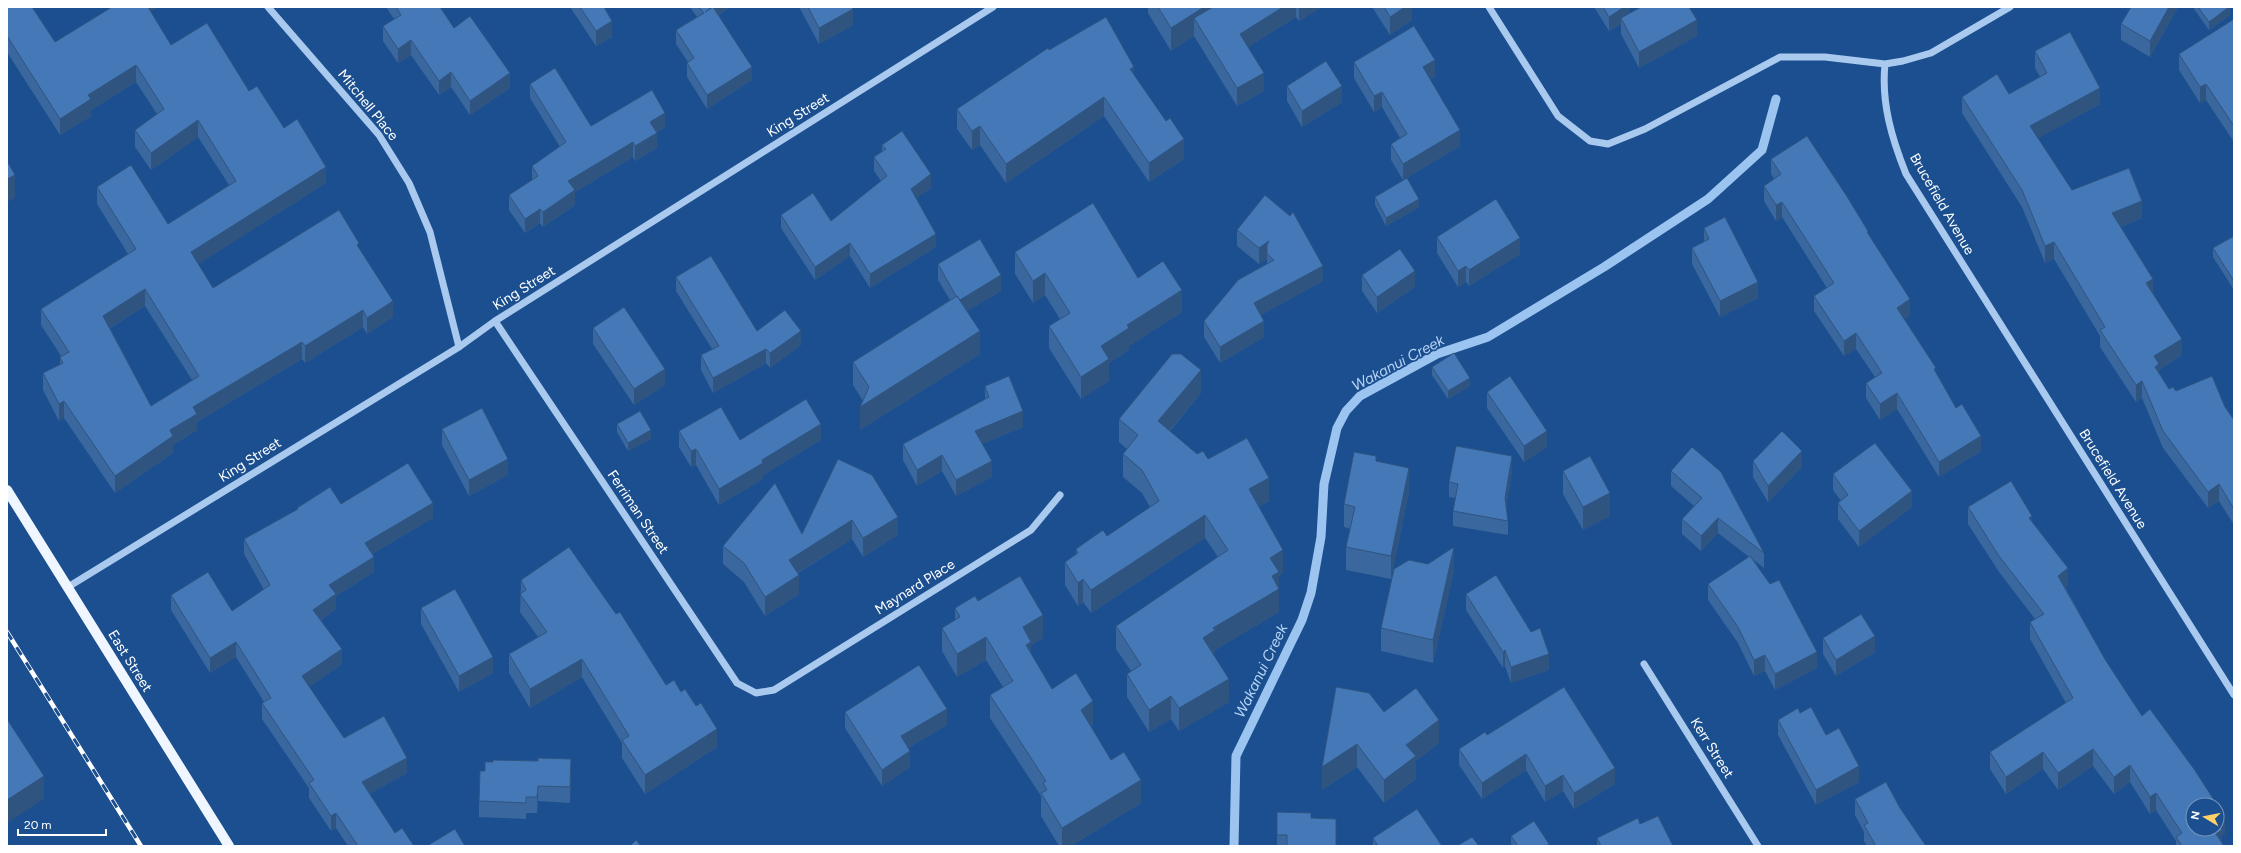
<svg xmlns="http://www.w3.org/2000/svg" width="2241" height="853" viewBox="0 0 2241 853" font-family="Figtree,sans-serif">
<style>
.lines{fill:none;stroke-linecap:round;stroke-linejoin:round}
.stream{stroke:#9cc4f0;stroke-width:9}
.minor{stroke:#a9c9ee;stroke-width:7}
.major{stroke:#f0f6ff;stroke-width:10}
.rail-casing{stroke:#fff;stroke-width:4.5}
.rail{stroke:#1b4f8f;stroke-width:3;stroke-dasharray:9;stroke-linecap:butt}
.wall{fill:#3a679d;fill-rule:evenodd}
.shaded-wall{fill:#305480}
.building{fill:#4478b7;stroke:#305480;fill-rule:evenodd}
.labels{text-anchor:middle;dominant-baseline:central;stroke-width:3.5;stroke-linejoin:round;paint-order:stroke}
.street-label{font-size:14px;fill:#fff;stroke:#1b4f8f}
.water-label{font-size:15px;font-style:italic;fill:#b5d3f5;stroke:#1b4f8f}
</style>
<rect width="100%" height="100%" fill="#1b4f8f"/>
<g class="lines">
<path class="stream" d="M1234,846l2,-90 66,-136 9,-27 10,-56 3,-53 13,-56 9,-17 14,-15 77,-42 51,-17 116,-70 104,-68 54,-49 14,-51"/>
<path class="minor" d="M268,7l111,128 30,48 21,49 29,115
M1489,7l69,109 32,25 18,3 37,-15 135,-72h45l60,7 18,-3 28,-8 79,-46
M1885,64c-4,39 7,75 21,110l328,521
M495,321l242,362 19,10 18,-3 257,-160 29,-35
M68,587l391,-240 36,-26 498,-314
M1644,664l114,182"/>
<path class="major" d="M7,490l222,356"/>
<defs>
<path id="rail" d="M7,632l134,214"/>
</defs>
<use href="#rail" class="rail-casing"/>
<use href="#rail" class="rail"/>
</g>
<path class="wall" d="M7,7l48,35 95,-30 21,33 78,46 35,37 42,55 -128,81 15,24 146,-40 34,69 -26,17 -4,-7 -58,36 -3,-4 -105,63v8l-24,15v8l-58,40 -51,-75 -5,3 -16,-31v-17l17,-9v-7l1,-1 -20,-31v-16l87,-55 -31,-50v-17l71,37 61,-39 -31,-48 -47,33 -16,-23v-17l22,-16 -21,-32 -45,28v6l-31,19 -53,-83zM145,306l47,74 -41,26 -41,-78z
M386,7h54l14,21 56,60 -40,27 -19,-28 -12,8 -28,-40 -13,8 -15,-22v-15l11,-7z
M570,7h34l8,30 -16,9z
M690,7h40l-11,8 33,65 -45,29 -20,-32v-14l1,-1 -12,-18v-14l21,-13z
M799,7h52l2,18 -34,19z
M1148,7h63v1l2,-1h109l-23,14 -3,-4 -48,30 16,44 -27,15 -43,-70 -23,15 -23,-38z
M1372,7h40v13l-22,15z
M1594,7h36v6l67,23 -58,32 -18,-34v-10l-12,7z
M2178,7l-28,50 -29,-17v-16z
M2194,7h36v8l-21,15 -15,-21z
M2234,19v123l-28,-42 -6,3 -21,-33v-16z
M1049,50l85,25 50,84 -35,23 -45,-66 -98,67 -26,-38 -8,5 -15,-21v-20z
M2035,51l65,53 -62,34 34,52 70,28 -22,9 62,128 -23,15v3l10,16 56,18 9,13v105l-15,-24 -11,7 -45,-60 -21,-50 -6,4 -36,-55v-11l-46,-77 -9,4 -23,-56 -60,-94v-16l47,-3 31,-17 -5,-9z
M1354,62l81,14 -5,3 30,67 -57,34 -12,-20v-16l9,-6 -18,-31 -8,5 -20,-34z
M530,84l61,42 74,1 -9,6 1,15 -22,13 -2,-4 -58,35v13l-32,22 -3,-4 -15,10 -16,-23v-15l23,-15v-14l28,-19 -30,-49z
M1287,86l55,16 -40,25 -15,-26z
M882,145l49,43 -15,10 20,49 -66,41 -20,-32 -35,24 -34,-52v-13l50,6 50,-40 -7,-10v-14l8,-6z
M1771,159l97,75 42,81 -6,4 77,132 -42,26 -42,-68 -17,11 -14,-22v-15l9,-6 -19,-28 -12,7 -30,-45v-15l13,-8 -45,-71 -6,4 -12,-20v-15l10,-7 -3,-5z
M1375,197l44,10 -33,19 -11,-21z
M1704,228l54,70 -38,19 -28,-53v-16l12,-6z
M1237,230l86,51 -62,34 3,22 -44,26 -16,-26v-16l63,-57v-5l-8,5 -22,-18z
M2234,236v54l-21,-33v-9z
M1437,237l83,17 -51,32 -3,-4 -8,5 -21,-34z
M1015,252l123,26 44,34 -53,34v4l-20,13v18l-28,18 -32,-51v-22l11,-7 -15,-24 -12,8 -18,-29z
M938,264l63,27 -34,20 13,43 -120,76 3,-29 -10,-16v-23l97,-62 -12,-20z
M1362,275l53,12 -38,26 -15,-22z
M676,277l81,54 44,14 -31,23 -4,-5 -53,30 -12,-23v-15l11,-6 -36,-58z
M593,328l72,57 -31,20 -41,-61z
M1432,367l38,19 -22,13 -16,-24z
M985,386l38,41 -41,17 10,33 -36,19 -14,-25 -25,15 -14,-26v-16l82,-45z
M1487,392l60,55 -23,15 -37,-54z
M1201,393l-31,38 27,23 11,5 61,42 -10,5 24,67 -4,3v36l-64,38v3l-2,1 16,48 -50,29 -8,-12 -22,13 -22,-35v-23l4,-3 -15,-22v-23l102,-69 -13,-19 -114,75 -8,-11 -5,4 -13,-21v-23l11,-8v-5l31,-13 43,-29 -8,-14 -19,-16v-23l4,-5 -8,-7v-23z
M617,424l34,15 -23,12 -11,-19z
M442,429l66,46 -39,21 -27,-51z
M679,431l61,9h81l-58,35v4l-44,26 -23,-40 -5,2 -12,-20z
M838,459l60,76 -35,22 -11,-18 -54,34 1,21 -34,22 -21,-34 -21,-18v-18l79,-12z
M1753,461l49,6 -34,35 -15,-25z
M1512,471l-6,36 2,14v14l-55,-9v-15l3,-13 -7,-1v-15z
M1563,471l47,45 -27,14 -20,-36z
M1671,471l93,82v15l-10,-8 63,108 -42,22 -10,-19 -11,5 -16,-33 -30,-43v-16l41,-27 -31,-24 -17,18 -19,-17v-15l12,-13 -23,-20z
M1833,474l79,33 -53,40 -21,-28v-16l3,-2 -8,-11z
M1409,491l-18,88 -45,-9v-23l4,-18 -6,-2v-23z
M341,504l92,14 -61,36 2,18 -38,24v13l-15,11 21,44 -33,23 35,51 63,35 -38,21 26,39 19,13h-66l-12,-18 -5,3 -22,-33v-10l-47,-69v-16l2,-1 -28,-45 -26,16 -39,-63v-15l61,16 32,-21 -20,-36v-15l53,-29v-2z
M1968,507l64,14 36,64 -3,2 41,74 36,55 83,118 -3,1v8l2,3h-48v-5l-20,-31 -6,4 -20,-32 -16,12 -21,-28 -35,24 -15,-21 -37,25 -16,-25v-17l76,-49 -36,-64v-17l5,-3 -36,-47 -31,-48z
M1454,570l-21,93 -52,-12v-23z
M521,580l145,105 51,62 -72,47 -23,-36v-15l-40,-66 -52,31 -21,-35v-19l29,-17 -18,-25z
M1466,594l83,76 -38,13 -6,-17 -2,2 -37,-58z
M978,601l65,37 -12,7v9l21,35 41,35 -2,2 20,34 30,43 -70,43h-12l-18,-30v-20l-51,-78v-23l13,-8 -17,-27 -29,17 -15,-26v-23l13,-8v-12z
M421,608l72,65 -34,19 -38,-68z
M1823,638l52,14 -39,24 -13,-22z
M845,712l102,13 -39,23 2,19 -28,19 -37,-58z
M1384,712l55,31 -23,18v18l-32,24 -27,-36 -35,23v-23z
M1778,720l48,15 33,47 -43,23 -38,-70z
M1487,735l128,49 -41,25 -11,-18 -18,11 -19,-32 -44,29 -23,-34v-16z
M571,775l-1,28 -32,-2 -1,12h-11v6l-47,-2v-16z
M1855,799l45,9 26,38h-59l-3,-5v-9l-9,-17z
M1277,812l34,6 25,28h-59z
M1640,824l33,22h-76v-8z
M1511,836l38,10h-37l-1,-2z
M1373,838l69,8h-69z"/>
<path class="shaded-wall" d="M143,7h16l-16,9z
M712,7h18l-25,18z
M1204,7h7v19l-17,-8v18l-23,15v-23z
M1283,7h13v10l-56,35v-18z
M1299,7h23l-23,14z
M1405,7h7v13l-22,15v-18z
M1624,7h6v11h-9v6l-12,7v-14z
M2169,7h9l-28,50v-16z
M2229,7h1v8l-21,15v-8z
M853,9v16l-34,19v-16z
M1697,20v16l-58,32v-16z
M612,21v16l-16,9v-15z
M411,40v15l-13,8v-14z
M1435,60v16l-12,7v-16z
M136,65v17l-45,28v6l-31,19v-16l28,-24z
M752,67v13l-45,29v-14z
M1134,67v19l-4,-17z
M451,72v15l-12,8v-14z
M510,73v15l-40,27v-14z
M1264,73v18l-27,15v-18z
M2206,84v16l-6,3v-16z
M1342,86v16l-40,25v-16z
M2100,88v16l-70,39v-17z
M1382,92v15l-8,5v-16z
M1104,97v19l-98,67v-19z
M665,113v14l-15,10v-15z
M198,120v17l-47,33v-17z
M980,126v19l-8,5v-19z
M1460,130v16l-57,34v-16z
M657,133v15l-22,13v-15z
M1184,139v20l-35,23v-19z
M633,142v15l-58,35v13l-32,22v-15l25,-31z
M326,167v16l-135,86v-17z
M931,174v14l-20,14v-13z
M15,175v23l-8,4v-23z
M1419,199v8l-33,19v-8z
M2142,201v17l-30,12v-17z
M1782,202v15l-6,4v-16z
M540,209v14l-15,10v-14z
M936,234v13l-66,41v-14z
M1520,238v16l-51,32v-16z
M1269,241l-2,13v5l-8,5v-16z
M2054,242v17l-9,4v-17z
M850,243v13l-35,24v-13z
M1323,266v15l-69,38v-16z
M1466,266v16l-8,5v-16z
M1415,271v16l-38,26v-16z
M1045,273v22l-12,8v-22z
M1001,275v16l-42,25v-16z
M2153,279v16l-7,-12z
M1758,282v16l-38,19v-16z
M145,289v17l-42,26v-16z
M1182,290v22l-53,34v4l-20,13v18l-28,18v-22l20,-31 26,-21z
M1910,299v16l-13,8v-15z
M393,301v16l-26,17v-16z
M363,310v17l-58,36v-17z
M1264,321v16l-44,26v-16z
M801,331v14l-31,23v-15z
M980,331v23l-120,76v-23z
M1856,333v16l-12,7v-15z
M2182,339v16l-23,15v11l-4,3 -1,-28z
M302,342v17l-105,63v8l-24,15v8l-58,40v-17l55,-46 23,-23z
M766,349v14l-53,30v-15z
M665,369v16l-31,20v-16z
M1201,370v23l-43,51v-23z
M1470,378v8l-22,13v-8z
M2142,381v17l-6,4v-17z
M1897,393v16l-17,11v-16z
M64,401v17l-5,3v-17z
M1023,411v16l-48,20v-16z
M821,424v16l-58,35v4l-44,26v-16l43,-29z
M651,430v9l-23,12v-8z
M1547,431v16l-23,15v-16z
M1981,436v15l-42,26v-15z
M696,449v16l-5,2v-16z
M1802,451v16l-34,35v-16z
M942,455v16l-25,15v-16z
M1512,456v15l-7,42v-15z
M508,459v16l-39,21v-16z
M992,461v16l-36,19v-16z
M1409,468v23l-18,88v-23z
M1269,478v23l-20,11v-23z
M2219,484v17l-11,7v-16z
M1912,491v16l-53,40v-16z
M1610,493v23l-27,14v-23z
M433,503v15l-68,40v-15z
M1205,515v23l-114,75v-23z
M2032,516v17l-3,-15z
M898,517v18l-35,22v-19z
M1718,518v15l-17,18v-15z
M852,520v19l-63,39v-18z
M1454,547v23l-21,93v-23z
M1283,550v23l-4,3v14v-1v23l-64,38v3l-12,8v-23l10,-10 57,-70z
M374,557v15l-38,24v13l-23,16v-15l16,-25z
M2068,568v17l-10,8v-17z
M799,575v19l-34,22v-19z
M1083,579v23l-5,4v-23z
M1043,615v23l-12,7v20l-5,3 -3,-41z
M1875,636v16l-39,24v-16z
M986,637v23l-29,17v-23z
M236,642v15l-26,16v-15z
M342,649v15l-40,28v-16z
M1505,650v16l-2,2v-16z
M1817,652v16l-42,22v-16z
M1549,654v16l-38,13v-16z
M1765,655v16l-11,5v-16z
M493,657v16l-34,19v-16z
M582,659v18l-52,31v-19z
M1229,679v23l-50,29v-23z
M1171,696v23l-22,13v-22z
M1093,701v23l-12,9v-23z
M947,709v16l-46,27v-16z
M1439,720v23l-23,18v18l-32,24v-23l22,-35z
M717,729v18l-72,47v-19z
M1357,744v23l-35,23v-23z
M2093,749v17l-35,24v-17z
M910,751v16l-28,19v-16z
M2043,752v17l-37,25v-17z
M1526,754v16l-44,29v-16z
M407,758v15l-45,25v-16z
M571,759v16l-1,28v-16z
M2130,765v17l-16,12v-17z
M1859,766v16l-43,23v-15z
M1615,768v16l-41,25v-16z
M1563,775v16l-18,11v-16z
M44,776v23l-37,24v-23z
M1141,780v23l-70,43h-9v-18z
M538,786v15l-1,12v-16z
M2156,793v17l-6,4v-17z
M336,813v15l-5,3v-15z
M2225,817v17l-3,1v11h-6v-17h1v-8z"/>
<path class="building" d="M7,7h25l23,35 57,-35h36l23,38 36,-22 42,68 8,-5 27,42 13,-9 29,48 -135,85 22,36 126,-78 20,33 -2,2 36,56 -26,17 -4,-8 -58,36 -3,-4 -109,65 4,7 -27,16 3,6 -58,40 -51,-75 -5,3 -16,-31 20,-10 -3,-6 9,-5 -28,-43 95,-60 -39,-62 34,-22 37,59 68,-43 -38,-61 -47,33 -16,-23 29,-21 -28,-44 -48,30 3,4 -31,20 -53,-83zM145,289l54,87 -48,30 -48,-90z
M396,7h44l14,21 16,-12 40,57 -40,28 -19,-29 -12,9 -28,-41 -13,9 -15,-23 18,-11z
M580,7h24l8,14 -16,10z
M699,7h13l-7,5 8,-5 39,60 -45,28 -20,-32 7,-5 -18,-28 28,-17z
M808,7h43l2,2 -34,19z
M1158,7h46l-33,21z
M1213,7h70l-43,27 24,39 -27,15 -43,-70z
M1384,7h21l-15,10z
M1603,7h21l-15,10z
M1641,7h48l8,13 -58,32 -18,-34z
M2131,7h38l-19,34 -29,-17z
M2198,7h31l-20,15z
M1106,17l28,50 -4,2 36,52 4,-3 14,21 -35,24 -45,-66 -98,67 -26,-38 -8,5 -15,-22 91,-61 1,2z
M2234,19v107l-28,-42 -6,3 -21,-33z
M1414,26l21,34 -12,7 37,63 -57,34 -12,-20 16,-10 -25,-42 -8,4 -20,-34z
M2070,32l30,56 -70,38 42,64 57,-22 13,33 -30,12 41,66 -7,4 36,56 -28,17 5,8 -4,3 14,22 4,-2 3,4 36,-15 13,31 9,13v89l-15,-25 -11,8 -45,-61 -21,-50 -6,4 -36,-55 5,-3 -51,-85 -9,4 -23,-56 -60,-93 35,-23 12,20 38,-21 -12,-22z
M1326,61l16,25 -40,25 -15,-25z
M555,68l36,58 61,-36 13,23 -15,9 7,11 -22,13 -2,-4 -65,39 7,9 -32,22 -3,-3 -15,10 -16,-24 29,-19 -6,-10 34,-24 -36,-58z
M902,131l29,43 -20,15 25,45 -66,40 -20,-31 -35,24 -34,-52 32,-22 18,28 56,-45 -13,-19 12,-8 -4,-4z
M1807,136l39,59 22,36 -1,1 43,67 -13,9 39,60 -2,1 22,39 6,-4 19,32 -42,26 -42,-69 -17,11 -14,-21 16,-10 -26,-40 -12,8 -30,-45 20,-13 -52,-81 -6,3 -12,-19 17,-12 -10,-15z
M7,161l8,14 -8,4z
M1407,178l12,21 -33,19 -11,-21z
M1265,195l25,21 3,-4 30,54 -69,37 10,18 -44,26 -16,-26 34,-41 36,-20 -7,-6v-9l2,-4 -10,7 -22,-18z
M1496,199l24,39 -51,32 -3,-4 -8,5 -21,-34z
M1093,203l45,75 25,-17 19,29 -55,35 2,3 -28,18 8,13 -28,18 -32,-51 21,-13 -25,-40 -12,8 -18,-29z
M1725,217l33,65 -38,19 -28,-53 17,-9 -5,-11z
M2234,236v45l-21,-33z
M980,239l21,36 -41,25 -3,-4h-1l-18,-32z
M1400,249l15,22 -38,26 -15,-22z
M711,256l46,75 28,-21 16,21 -31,22 -4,-4 -53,29 -12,-23 18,-9 -43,-69z
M957,296l23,35 -120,76 9,-20 -16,-25z
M624,307l41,62 -31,20 -41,-61z
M1454,353l16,25 -22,13 -16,-24z
M1172,354h9l20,16 -43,51 39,33 6,-3 5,8 39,-21 22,40 -20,11 34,61 -13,8 9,14 -7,4 7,13 -66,39 2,2 -12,8 26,41 -50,29 -8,-12 -22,14 -22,-36 14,-9 -25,-39 112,-76 -23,-35 -114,75 -8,-11 -5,4 -13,-21 13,-9 -2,-4 27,-19 4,6 52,-35 -17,-31 -19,-16 15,-19 -19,-16z
M1009,376l14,35 -48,20 17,30 -36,19 -14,-25 -25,15 -14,-26 86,-47 -4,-11z
M1510,376l37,55 -23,15 -37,-54z
M806,399l15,25 -59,36 1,3 -44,26 -23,-40 -5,2 -12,-20 42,-24 19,33z
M482,408l26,51 -39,21 -27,-51z
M640,411l11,19 -23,13 -11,-19z
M1782,431l20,20 -34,35 -15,-25z
M1875,443l37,48 -53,40 -21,-28 10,-8 -15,-21z
M1456,446l56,10 -7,42 3,23 -55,-10 5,-27 -9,-2z
M1692,447l29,25 43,81 -46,-35 -17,18 -19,-17 20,-21 -31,-27z
M1354,452l22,4v5l33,7 -18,88 -45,-9 9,-40 -11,-3z
M1590,456l20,37 -27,14 -20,-36z
M838,459l34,16 26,42 -35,21 -11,-18 -63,40 10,15 -34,22 -21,-34 -21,-17 52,-63 27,51z
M408,463l25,40 -68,40 9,14 -45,28 7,9 -23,16 29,39 -40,27 42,62 40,-22 23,42 -45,24 33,51 7,-5 12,18h-56l-22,-33 -5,3 -22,-33 5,-3 -52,-77 9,-5 -35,-56 -26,16 -39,-63 37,-23 24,39 38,-26 -26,-46 54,-30 -1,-1 33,-21 11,17z
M2011,481l21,35 -3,2 39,50 -10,8 48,85 36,55 8,-7 44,60 31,48 -8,4v-16h-24v24h24v-6l5,7 -6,4 8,12h-42l-6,-9 6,-4 -26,-40 -6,4 -20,-32 -16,12 -21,-28 -35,24 -15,-21 -37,25 -16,-25 83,-54 -43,-76 14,-8 -45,-58 -31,-49z
M569,547l47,67 4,-2 46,73 8,-5 7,12 4,-3 11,17 5,-3 16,26 -72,46 -23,-35 7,-4 -47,-77 -52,30 -21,-35 38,-22 -27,-38 6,-4 -5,-10z
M1454,547l-21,93 -52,-12 13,-59 15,-9 19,4z
M1750,556l20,28 9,-4 38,72 -42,22 -10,-19 -11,5 -16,-33 -30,-43z
M1496,575l35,57 9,-4 9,26 -38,13 -6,-17 -2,2 -37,-58z
M1020,576l23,39 -20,12 8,15 -5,3 26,44 24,-16 17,28 -12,9 30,50 13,-8 17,28 -79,48 -21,-35 6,-3 -4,-7 3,-2 -56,-86 23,-14 -27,-44 -29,17 -15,-26 18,-11 -5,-9 20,-12 3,5z
M455,589l38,68 -34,19 -38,-68z
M1861,614l14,22 -39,24 -13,-22z
M919,665l28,44 -46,27 9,15 -28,19 -37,-58z
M1336,687l33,6 15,19 32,-24 23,32 -33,25 10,11 -32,24 -27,-36 -35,23z
M1564,687l51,81 -41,25 -11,-18 -18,11 -19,-32 -44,29 -23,-34 26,-17 2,3z
M1811,707l15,28 13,-7 20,38 -43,24 -38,-70 20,-12 2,5z
M7,719l37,57 -37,24z
M538,758l33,1 -1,28 -32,-1 -1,11h-11v6l-47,-2 1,-30h5v-9h8v-2l45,1z
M1886,782l14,26 26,38h-50l-12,-21 4,-2 -13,-24z
M1417,809l25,37h-64l-5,-8z
M1277,812l34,1v5l25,1v27h-49v-11h-10z
M1658,816l15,30h-72l-4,-8 41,-20 2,6z
M1534,821l15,23 -3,2h-28l-7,-10z
M455,829l10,17h-38z
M1472,837l7,9h-22z
M636,840l5,6h-11z"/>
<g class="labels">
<g class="street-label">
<text transform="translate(368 105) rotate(51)">Mitchell Place</text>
<text transform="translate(798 115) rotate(-32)">King Street</text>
<text transform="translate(1942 204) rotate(60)">Brucefield Avenue</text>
<text transform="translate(524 288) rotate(-32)">King Street</text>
<text transform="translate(250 460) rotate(-32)">King Street</text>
<text transform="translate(2113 479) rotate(58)">Brucefield Avenue</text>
<text transform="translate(638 512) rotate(56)">Ferriman Street</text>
<text transform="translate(915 587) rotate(-32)">Maynard Place</text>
<text transform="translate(130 661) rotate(58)">East Street</text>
<text transform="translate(1712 748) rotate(58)">Kerr Street</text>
</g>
<g class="water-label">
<text transform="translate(1398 363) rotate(-28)">Wakanui Creek</text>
<text transform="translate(1261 671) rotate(-64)">Wakanui Creek</text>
</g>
</g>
<rect width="2241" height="853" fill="none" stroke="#ffffff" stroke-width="16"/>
<g transform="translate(2205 817) rotate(280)"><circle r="19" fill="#1b4f8f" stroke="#7695bc"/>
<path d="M0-3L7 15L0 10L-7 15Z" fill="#ffd166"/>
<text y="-6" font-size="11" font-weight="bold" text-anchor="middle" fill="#ffffff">N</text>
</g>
<path d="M18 829v6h88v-6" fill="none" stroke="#ffffff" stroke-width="2"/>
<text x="24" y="829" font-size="12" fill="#ffffff" stroke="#1b4f8f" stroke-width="3" paint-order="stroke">20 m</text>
</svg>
